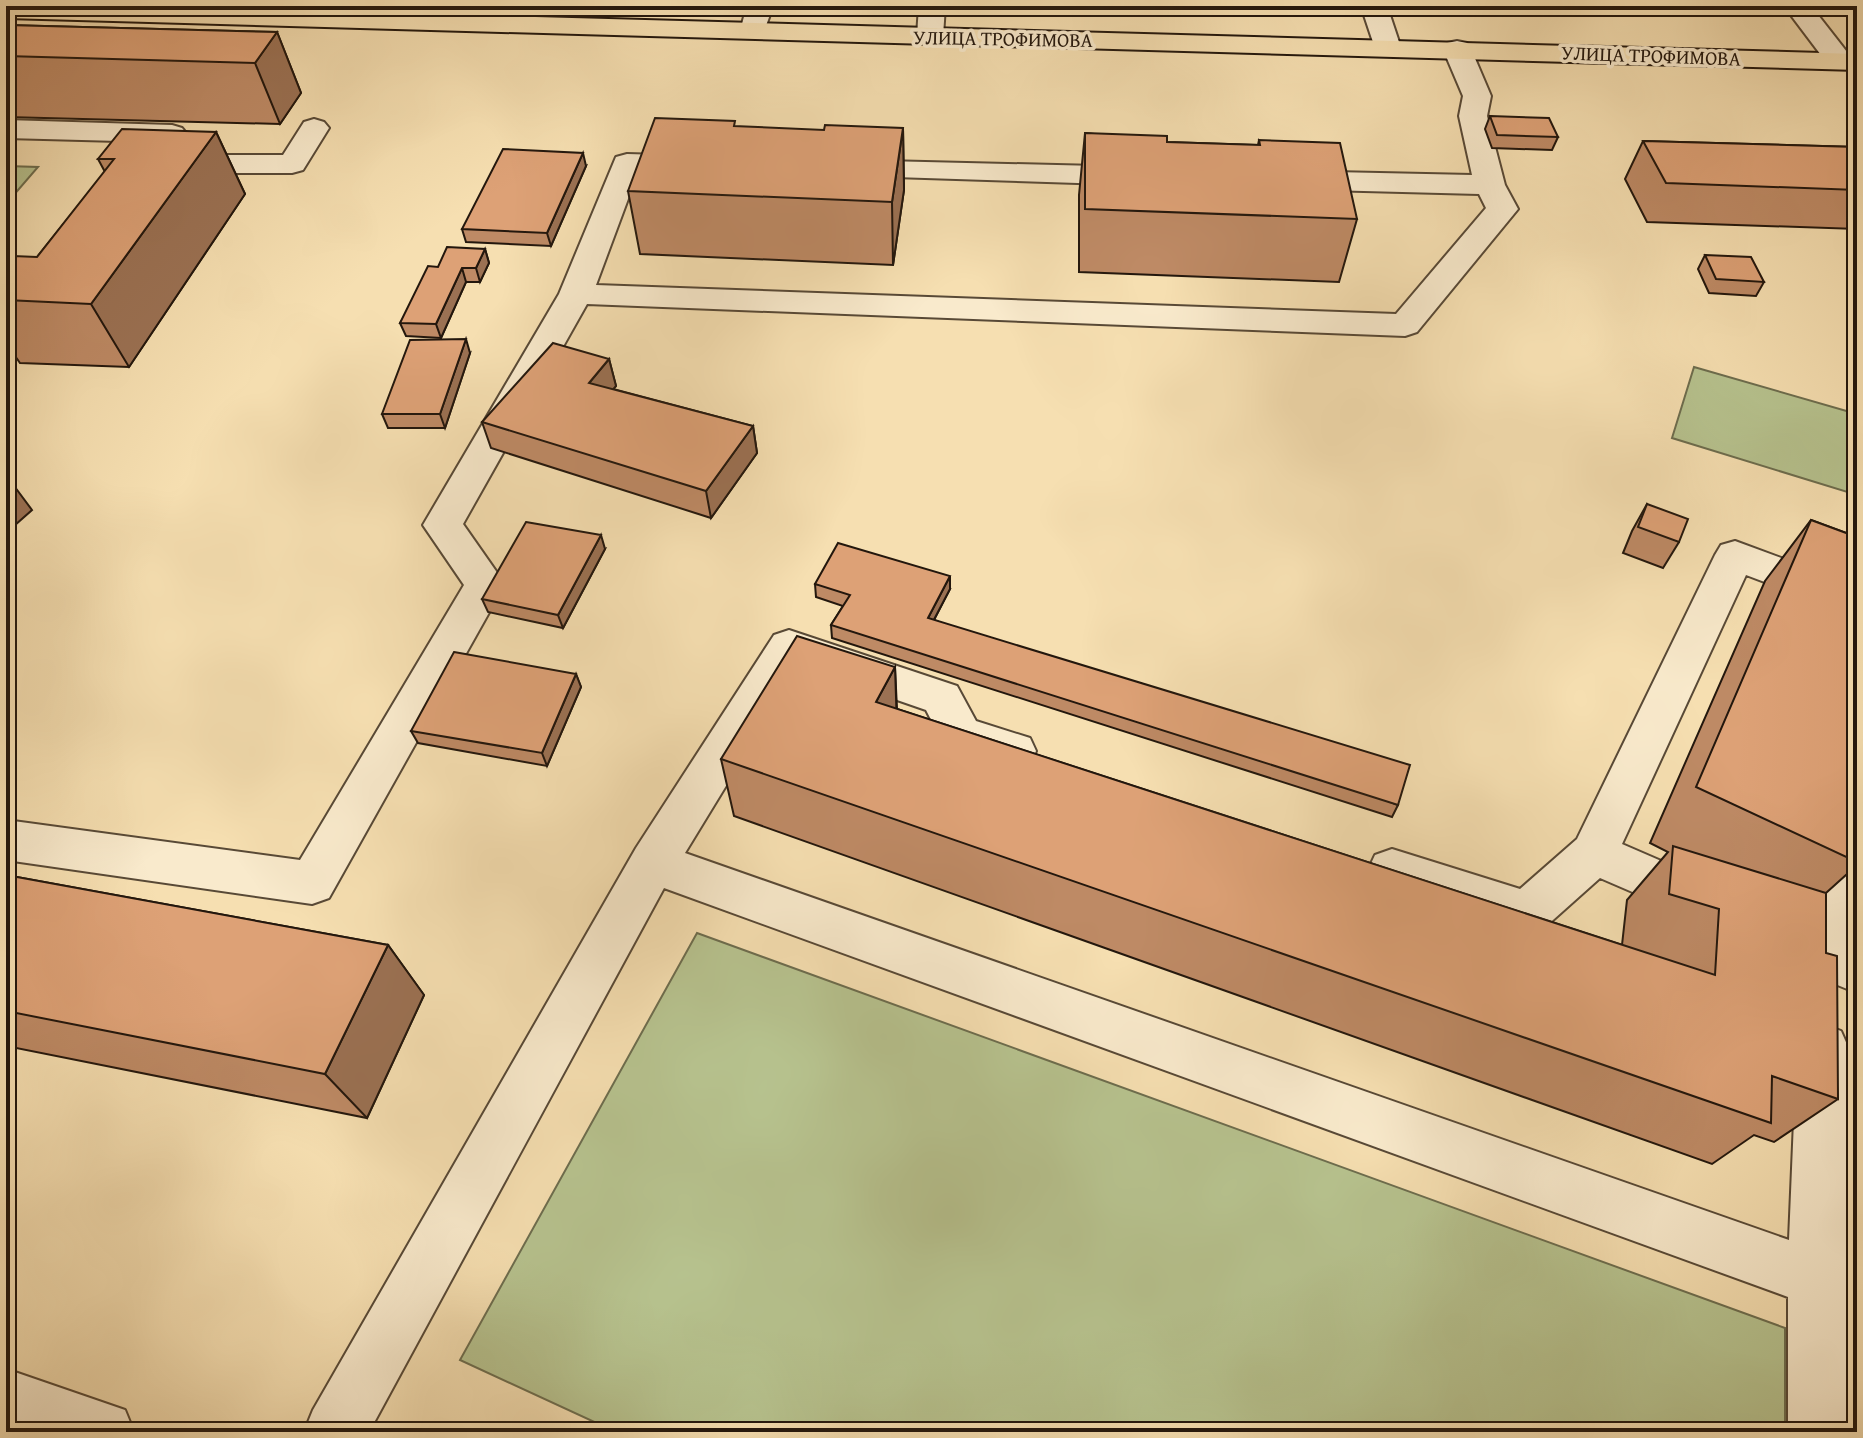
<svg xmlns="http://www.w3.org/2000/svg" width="1863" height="1438" viewBox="0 0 1863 1438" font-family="'Gentium Book Plus',serif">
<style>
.green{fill:#b7c38f;stroke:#6d6d4e;stroke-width:2}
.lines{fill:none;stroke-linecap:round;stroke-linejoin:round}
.minor-casing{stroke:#584936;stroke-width:4}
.major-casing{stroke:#23170d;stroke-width:4}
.minor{fill:#f9eacc;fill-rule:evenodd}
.major{fill:#f6dfb1;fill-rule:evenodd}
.wall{fill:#be8a65;stroke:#23170d;stroke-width:2}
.shaded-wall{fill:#9b7153;stroke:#23170d;stroke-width:2}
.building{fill:#dda176;stroke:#23170d;stroke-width:2}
.labels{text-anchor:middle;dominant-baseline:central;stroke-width:7;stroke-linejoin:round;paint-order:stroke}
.far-street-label{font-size:20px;fill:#23170d;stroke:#f9eacc}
</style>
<rect width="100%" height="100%" fill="#f6dfb1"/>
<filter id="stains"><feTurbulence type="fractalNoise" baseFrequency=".0025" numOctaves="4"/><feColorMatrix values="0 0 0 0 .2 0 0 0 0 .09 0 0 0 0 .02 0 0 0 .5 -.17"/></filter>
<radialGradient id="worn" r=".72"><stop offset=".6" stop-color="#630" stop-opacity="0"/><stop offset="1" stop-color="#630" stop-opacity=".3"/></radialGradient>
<path class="green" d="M6,166l32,1 -32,37z
M1694,367l163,47v81l-185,-57z
M697,933l1088,395v104h-1169l-156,-72z"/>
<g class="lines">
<defs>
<path id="minor" d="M747,6h26l-11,31h-18l-4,-6z
M919,6h26l-2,30 -4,6h-18l-4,-6z
M1361,6h26l14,42 -4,6h-20z
M1784,6h27l43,55 -4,6 -10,2 -10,-2z
M1457,41l10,2 4,6 20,47 -4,20 18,69 13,24 -101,123 -12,4 -818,-32 -124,220 42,60 -176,314 -17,6 -306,-44v-40l294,40 164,-275 -41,-60 136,-231 57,-137 11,-3 72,2 11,3 4,6 -4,6 -11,3 -61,-2 -42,113 800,29 90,-106 -7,-14 -192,-5 -11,-3 -4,-6 4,-6 11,-3 185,4 -13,-59 4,-20 -20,-47 4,-6z
M314,119l10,3 5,6 -26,42 -11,3h-119l-11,-3 -4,-6 4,-6 11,-3h110l21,-33z
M6,120l166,5 10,3 5,6 -8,10 -10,3 -12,-5 -151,-4z
M843,160l296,7 11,3 4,6 -4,6 -11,3 -307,-10 -4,-6 4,-6z
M1735,541l122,45v31l-111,-42 -124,269 97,42 7,15 -7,15 -17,6 -102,-44 -56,50 -17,7 -152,-50 -7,-15 7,-15 17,-6 128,40 57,-50 138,-284 6,-10z
M789,630l168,56 19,35 54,17 6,13 -6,13 -16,5 -69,-22 -19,-37 -127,-44 -114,187 1104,387 8,-191 8,-18 18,-7 18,7 8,18 -3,230 4,153h-62v-135l-1124,-409 -295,544h-65l9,-22 323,-562 138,-213z
M1857,840l-2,105 2,48 -49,-20 -7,-16 39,-111z
M6,1369l119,41 9,22 -128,-1z"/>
<path id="major" d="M6,6h138l1713,48v16l-1851,-52z"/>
</defs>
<use href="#minor" class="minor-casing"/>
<use href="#major" class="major-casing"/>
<use href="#minor" class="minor"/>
<use href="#major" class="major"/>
</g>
<path class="wall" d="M1472,6h252l-3,7z
M6,25l271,7 24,61 -21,31 -274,-7z
M1490,116l68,21 -6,13 -60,-2 -7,-19z
M903,128l1,62 -11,75 -253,-11 -12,-63 196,-61z
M216,132l29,62 -116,173 -109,-4 -14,-20v-79l31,-7 68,-85 -7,-13z
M1085,133l82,9 91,3 1,-5 98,79 -18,63 -260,-10v-77z
M1643,141l214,6v82l-210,-7 -22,-43z
M586,166l-35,80 -85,-4 -4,-13z
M485,249l4,14 -9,19h-14l-25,56 -35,-2 -6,-13 38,-56z
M1705,255l59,27 -8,14 -47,-3 -11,-24z
M470,353l-25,75h-57l-6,-14z
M609,359l7,27 -3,3 140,37 4,27 -46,65 -220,-70 -9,-26z
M1647,504l32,38 -16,26 -40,-15 9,-22z
M1811,520l46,17v328l-31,28v60l12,146 -64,43 -20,-7 -42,29 -978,-348 -13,-57 174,-92 2,42 725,236 5,-45 41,-48 -18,-9 115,-262z
M605,549l-42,79 -75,-16 -6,-13z
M815,584l135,5 -16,31 464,185 -6,12 -560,-179 -1,-13 12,-19 -27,-9z
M576,674l5,13 -34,79 -129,-23 -7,-12z
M6,875l382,70 36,50 -57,123 -361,-72z"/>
<path class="shaded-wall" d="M277,32l24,61 -21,31 -25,-61z
M903,128l1,62 -11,75 -1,-63z
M216,132l29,62 -116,173 -38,-63z
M583,153l3,13 -35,80 -4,-13z
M485,249l4,14 -9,19 -4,-14z
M462,268l4,14 -25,56 -5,-14z
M466,339l4,14 -25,75 -5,-14z
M609,359l7,27 -20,24 -7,-27z
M753,426l4,27 -46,65 -5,-27z
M6,475l26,35 -26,23z
M601,535l4,14 -42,79 -5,-13z
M950,576v13l-22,42v-13z
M895,667l2,60 -21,-25z
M576,674l5,13 -34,79 -5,-13z
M388,945l36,50 -57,123 -42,-44z"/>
<path class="building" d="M6,25l271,7 -22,31 -249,-7z
M1490,116l59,2 9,19 -61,-2z
M655,118l80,3 -1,5 90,4 1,-5 78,3 -11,74 -264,-11z
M122,129l94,3 -125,172 -85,-4v-36l7,-8 24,1 77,-98h-16z
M1085,133l82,3v6l93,3 -1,-5 81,3 17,76 -272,-10z
M1643,141l214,6v43l-191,-7z
M503,149l80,4 -36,80 -85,-4z
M447,247l38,2 -9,19h-14l-26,56 -36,-1 28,-57 10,1z
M1705,255l46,2 13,25 -48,-3z
M466,339l-26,75h-58l28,-74z
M553,343l56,16 -20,24 164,43 -47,65 -224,-69z
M1647,504l41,15 -9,23 -41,-15z
M1811,520l46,17v325l-161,-75z
M526,522l75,13 -43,80 -76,-16z
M838,543l112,33 -22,42 482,147 -12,40 -567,-180 19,-30 -35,-11z
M797,636l98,31 -19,35 839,273 4,-66 -50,-15 4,-48 153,47v60l11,3 1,143 -66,-23 -1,47 -1050,-364z
M454,652l122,22 -34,79 -131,-22z
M6,875l382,70 -63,129 -319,-63z"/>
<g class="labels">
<g class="far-street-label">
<text transform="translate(1003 38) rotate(1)">УЛИЦА ТРОФИМОВА</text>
<text transform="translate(1651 55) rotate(2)">УЛИЦА ТРОФИМОВА</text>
</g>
</g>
<rect width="1863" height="1438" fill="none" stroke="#f6dfb1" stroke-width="32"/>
<rect x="8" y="8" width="1847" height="1422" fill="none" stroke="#23170d" stroke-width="4"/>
<rect x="16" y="16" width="1831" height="1406" fill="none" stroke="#23170d" stroke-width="2"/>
<rect width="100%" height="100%" filter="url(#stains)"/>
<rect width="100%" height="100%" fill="url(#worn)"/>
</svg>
